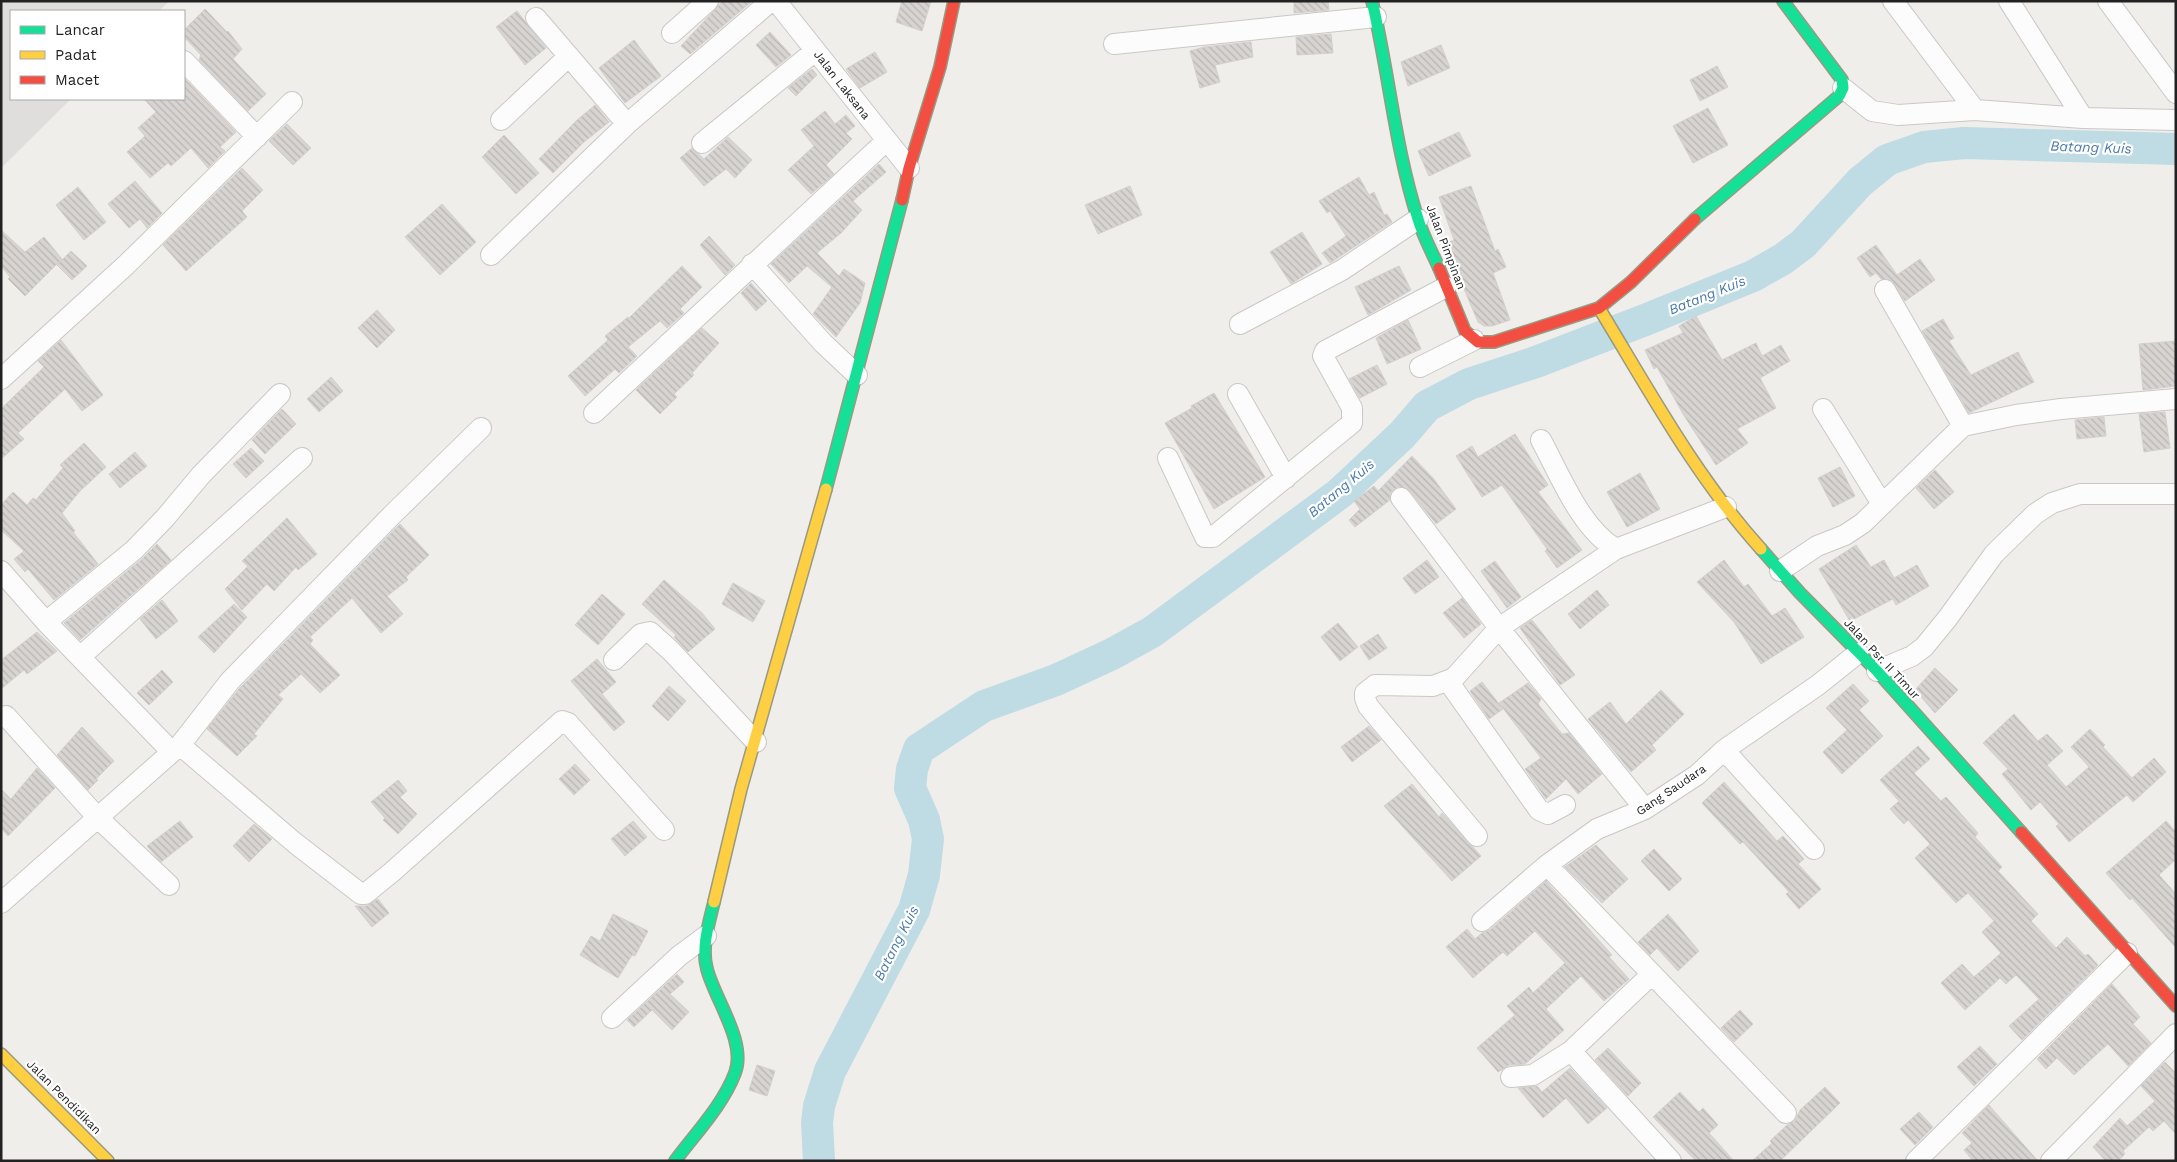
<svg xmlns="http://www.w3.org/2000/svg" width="2177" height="1162" viewBox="0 0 2177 1162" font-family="'Work Sans',sans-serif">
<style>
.residential{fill:#dfdedc}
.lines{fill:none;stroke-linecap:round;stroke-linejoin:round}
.river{stroke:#bfdbe3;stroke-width:32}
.building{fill:url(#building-back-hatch);stroke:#d3d0cc}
.street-casing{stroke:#c9c8c7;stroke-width:22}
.fast-casing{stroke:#999a82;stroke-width:14}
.slow-casing{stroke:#999a82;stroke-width:14}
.jam-casing{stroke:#999a82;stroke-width:14}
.street{stroke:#fdfcfc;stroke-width:20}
.fast{stroke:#16e098;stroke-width:11}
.slow{stroke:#ffcf43;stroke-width:11}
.jam{stroke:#f24e42;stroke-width:11}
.labels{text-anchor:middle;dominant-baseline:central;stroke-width:4.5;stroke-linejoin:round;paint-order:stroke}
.street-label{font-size:12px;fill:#222;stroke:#fff}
.water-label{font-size:14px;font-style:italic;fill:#4a7aab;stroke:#fff}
</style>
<defs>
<pattern id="building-back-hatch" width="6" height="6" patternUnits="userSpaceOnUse" patternTransform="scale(1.25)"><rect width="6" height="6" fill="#d7d4d2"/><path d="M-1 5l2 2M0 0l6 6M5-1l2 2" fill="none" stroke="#b8b6b4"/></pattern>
</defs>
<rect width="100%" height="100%" fill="#f0eeeb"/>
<path class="residential" d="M1,1h168l-10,10h-148v88h60l-70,69z"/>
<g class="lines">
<path class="river" d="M819,1161l-2,-38 2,-17 11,-35 84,-161 10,-35 4,-36 -4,-19 -14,-32 2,-19 7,-20 65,-43 72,-26 56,-26 40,-22 188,-139 62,-58 25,-29 42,-22 67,-22 109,-42 108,-44 30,-17 20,-15 57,-62 27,-22 37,-13 40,-4 212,6"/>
</g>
<path class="building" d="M723,1h29l-62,53 -9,-8z
M902,1h29l-9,30 -26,-9z
M1294,1h34l1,9 -35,3z
M205,9l22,23 1,-1 14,18 -9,10 33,35 -18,17 -49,-51 2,-5 -17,-18v-7z
M517,11l29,37 -21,17 -29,-38z
M770,32l21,23 -15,12 -20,-22z
M1331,34l2,19 -36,2 -1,-18z
M634,40l27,36 -36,27 -26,-35z
M1251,42l2,15 -38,8 5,17 -20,6 -10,-37 14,-4z
M1441,45l9,23 -42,18 -7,-24z
M875,52l12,20 -27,16 -14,-19z
M1717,66l11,21 -28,14 -10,-21z
M812,69l5,6 -21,21 -8,-8z
M184,78l52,54 -16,15 5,4 -17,17 -17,-20 -20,18 -3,-3 -18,15 -23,-26 18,-16 -7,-8 18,-16 -12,-13h40z
M595,105l14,17 -25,20 -31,31 -14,-14 37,-38z
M1708,108l20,37 -35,18 -20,-37z
M825,111l10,13 11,-9 9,11 -9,7 6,6 -26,26 8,9 -23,20 -23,-24 26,-24 -13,-16z
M287,124l24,24 -18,17 -24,-24z
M1459,132l12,24 -42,20 -11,-25z
M504,135l35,38 -23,21 -34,-37z
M728,137l24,23 -17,18 -9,-9 -22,17 -24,-28 12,-10 12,11z
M879,164l7,8 -33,29 9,9 -21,23 -24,20 22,23 5,-7 21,14 -5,20 -24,34 -23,-23 19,-27 -25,-21 -18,17 -18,-19z
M242,168l21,22 -21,21 5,6 -61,54 -23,-26z
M1359,177l10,18 5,-3 10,23 3,-1 5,8 -62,41 -8,-10 24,-17 -16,-25 -3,2 -8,-12z
M135,181l27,32 -15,15 -7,-9 -11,9 -21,-24z
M1130,186l12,29 -44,19 -13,-29z
M1471,186l24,65 3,-2 8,18 -13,6 17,47 -18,6h-8l-6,-4 -33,-78 9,-4 -15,-43z
M78,187l28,35 -22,18 -28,-35z
M442,204l34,38 -36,33 -35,-38z
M1,230l24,22 19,-15 18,22 -37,37 -17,-17 2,-2 -9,-11z
M1302,232l20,32 -31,20 -21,-32z
M709,236l26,29 -10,10 -25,-30z
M1876,245l21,30 23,-16 15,21 -30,21 -14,-21 -10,-1 -5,-6 -6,4 -13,-19z
M71,251l16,15 -15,14 -15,-15z
M682,266l20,21 -22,22 4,4 -17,15 -7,-7 -32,26 9,9 -18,17 -4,-4 -30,27 -17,-20 40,-36 -3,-4 23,-19 1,1z
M1399,266l12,24 -43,25 -13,-28z
M751,283l16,18 -11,10 -15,-18z
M377,310l18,20 -18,18 -19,-20z
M1696,316l26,44 34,-17 6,13 19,-11 9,16 -30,17 16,30 -39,21 11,14 -32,22 -33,-51 -26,-47 -3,2 -9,-19 38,-17 -4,-7z
M1943,319l11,19 -5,3 22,34 47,-23 16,30 -65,31 -47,-82z
M1408,320l13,29 -34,15 -11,-26z
M702,328l17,15 -27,30 2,2 -20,19 3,3 -17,17 -24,-24z
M61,340l42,55 -21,16 -17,-22 -47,44 6,6 -23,20v-50l43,-42 -6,-6z
M2176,341v45l-33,4 -4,-46z
M1377,365l10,19 -27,14 -11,-19z
M331,377l12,14 -24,21 -12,-13z
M1214,393l51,84 -51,32 -49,-86 27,-15 -1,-2z
M282,409l14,15 -31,30 -13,-14z
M2165,412l5,36 -26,4 -5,-38z
M2104,417l2,19 -29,3 -2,-19z
M1515,434l33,51 -10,7 44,58 -25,18 -12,-17 2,-2 -45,-64 -20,12 -26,-41 16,-10 6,11z
M84,443l22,24 -26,24 -18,22 13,18 -2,1 25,32 -44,36 -26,-31 -3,3 -11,-13 10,-8 -23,-21v-25l12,-13 14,13 6,-7 3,2 27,-32 -3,-3z
M251,448l13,13 -18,17 -13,-14z
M135,452l12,14 -27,22 -11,-14z
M1412,456l21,22 23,31 -20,15 -26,-33 -11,-5 -9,7v7l-35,27 -6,-7 11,-11 -6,-8 20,-15 4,5z
M1840,467l15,29 -22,11 -15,-29z
M1935,470l19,22 -20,17 -18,-21z
M1640,473l20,36 -33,18 -20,-35z
M287,518l30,36 -19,16 -2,-3 -22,24 -7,-7 -25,26 -17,-21 23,-23 -6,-5z
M400,524l29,31 -23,22 2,3 -21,16 16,18 -22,19 -29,-35 -42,39 3,3 -3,4 30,31 -20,18 -19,-19 -23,21 5,4 -29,35 3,2 -20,20 -30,-27 32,-40z
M157,544l14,16 -91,80 -16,-17 78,-64z
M1856,545l15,22 13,-7 10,18 23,-13 12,21 -33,19 -3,-6 -43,22 -31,-52z
M1427,560l12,17 -24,17 -12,-16z
M1724,560l20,27 4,-3 24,32 13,-8 19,29 -43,27 -27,-42 -37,-40z
M1495,561l26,36 -14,11 -26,-37z
M664,580l38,33 13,16 -27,23 -14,-15 2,-2 -34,-31z
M733,583l32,18 -12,21 -31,-18z
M1597,590l12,15 -29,24 -12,-15z
M602,594l23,20 -27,31 -23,-20z
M1462,598l19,26 -17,14 -21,-25z
M162,600l16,21 -22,18 -16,-20z
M234,604l13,13 -33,36 -16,-16z
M1532,620l43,55 -15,10 -40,-57z
M1338,623l20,24 -18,14 -19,-24z
M37,632l20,19 -30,23 -3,-4 -23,19v-29z
M1378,634l9,14 -18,12 -9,-14z
M597,659l19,23 -14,12 23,28 -11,9 -43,-50z
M1935,668l23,22 -23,23 -20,-23z
M162,670l11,12 -24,23 -12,-12z
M1482,682l21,27 -14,10 -19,-28z
M1528,683l13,16 -3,5 24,30 7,-1 33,41 -24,20 -12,-15 -20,20 -21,-30 16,-11 -42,-55z
M1853,684l16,17 -10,9 24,26 -41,38 -19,-22 24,-22 -21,-22z
M669,686l17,15 -18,20 -16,-15z
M1661,690l23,24 -32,31 4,5 -25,22 -43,-53 22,-17 16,22z
M2014,714l24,27 9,-7 16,17 -16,14 19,22 23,-20 -18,-20 19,-18 15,16 -2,2 29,31 22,-20 12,14 -33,30 -6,-7 -58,47 -13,-16 3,-2 -19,-22 -9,8 -29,-36 6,-5 -25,-26z
M1369,726l12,14 -29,22 -11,-15z
M82,727l32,34 -18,18 2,1 -10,10 -31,-35z
M1918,746l12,13 -16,14 27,28 5,-4 32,36 -3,4 27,30 -4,4 40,43 -7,7 25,27 11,-11 18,19 3,-2 10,11 -76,75 -13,-14 30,-27 -23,-24 -10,9 -6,-6 -35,32 -24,-27 21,-19 12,13 27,-24 -19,-21 12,-11 -26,-28 -12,10 -41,-45 15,-14 -22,-24 -4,4 -14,-15 9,-8 -19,-21z
M575,764l15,16 -16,15 -15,-16z
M37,768l18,20 -47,48 -7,-8v-39l10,10z
M398,780l9,11 -7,6 17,17 -19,20 -15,-14 2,-2 -14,-16z
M1724,782l53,59 6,-5 21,23 -6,5 23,25 -22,20 -13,-15 3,-2 -46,-50 -3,2 -38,-41z
M1412,784l27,33 3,-4 39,43 -29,25 -68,-75z
M180,821l13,16 -32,25 -14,-16z
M633,821l14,16 -22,19 -14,-17z
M2166,821l10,11v27l-17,16 17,19v54l-44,-50 -2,2 -24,-27z
M254,824l18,15 -23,23 -16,-16z
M1596,845l32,34 -26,24 -37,-36z
M1654,849l28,30 -13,12 -28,-30z
M1546,881l66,74 -3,2 20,22 -25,22 -23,-25 -35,33 18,21 -39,34 -16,1 -11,7 -21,-24 38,-33 -8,-9 22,-19 4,6 32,-30 -30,-32 -28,25 -4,-4 -30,26 -27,-31 21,-18 8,10 7,-6 8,-3z
M378,899l11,14 -17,14 -17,-21h11z
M613,914l35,17 -13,25 -3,-1 -14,23 -38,-23 11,-19 9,5z
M1668,914l31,37 -21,20 -21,-23 -7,7 -12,-13z
M677,974l7,8 -14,12 19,18 -17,18 -20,-20 -18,17 -7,-7z
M2112,984l28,33 -7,7 18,19 -23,23 -20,-22 -34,31 -17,-17 -11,11 -9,-10z
M1740,1010l13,14 -19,18 -13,-14z
M1980,1046l17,18 -23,22 -17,-19z
M1608,1048l33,35 -13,13 -33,-36z
M2165,1062l11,11v61l-12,-13 -11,10 -4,-4 -26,24 2,3 -7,7h-12l-13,-14 27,-29 7,8 28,-25 -14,-15z
M757,1065l18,6 -8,25 -18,-6z
M1570,1068l37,40 -19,16 -22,-26 -23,20 -25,-30 19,-2 5,6z
M1825,1087l15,16 -60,58h-28l20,-18 -2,-2 17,-16 8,-4 5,-11z
M1680,1092l19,20 4,-4 15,17 -9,8 25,28h-38l-43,-44z
M1989,1105l5,6 44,50h-65l-9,-11 8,-7 -10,-10z
M1919,1112l14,15 -18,18 -15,-16z"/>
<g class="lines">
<defs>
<path id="street" d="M776,1l133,167
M1893,1l82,109
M2009,1l74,117
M2108,1l68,92
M536,18l91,106
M672,33l36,-32
M1114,44l262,-27
M184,61l73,76
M1843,88l29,23 26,4 77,-5 108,8 93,2
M501,120l68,-64
M702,143l113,-92
M491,255l136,-131 144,-123
M752,264l71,79 34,32
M1885,290l78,136
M1240,324l102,-54 76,-51
M1420,367l54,-27
M1,379l125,-114 166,-163
M1238,394l48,84
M1823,409l59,95
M594,413l292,-272
M1541,440c19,35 40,89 75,109l110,-42
M1168,458l37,79h8l139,-114v-15l-29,-52 2,-5 121,-64
M1401,498l98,130 146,181
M1,571l45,51 126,130
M1780,571l37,-25 28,-11 18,-12 100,-97 53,-11 45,-6 115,-10
M46,622l88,-72 31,-32 36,-43 79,-81
M80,657l222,-199
M614,660l27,-26 9,-2 21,19 85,91
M1877,671l35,-15 12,-9 23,-28 47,-65 41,-40 17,-11 28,-9h96
M1448,681l91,129 9,4 17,-9
M6,716l92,102 71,67
M180,745l115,98 66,51h4l27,-22 170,-151 6,2 96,107
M1724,750l90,99
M1477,836l-109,-130 -3,-8v-5l10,-8 58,1 21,-8 45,-50 117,-79
M1547,865l239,248
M1,903l179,-158 50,-64 161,-165 90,-88
M1482,921l65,-56 50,-36 48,-20 52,-34 27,-25 94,-65 40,-32
M1652,974l-81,77 100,110
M612,1018l67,-62 27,-20
M1511,1077l22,-2 38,-24
M1916,1161l211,-208
M2051,1161l125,-127"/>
<path id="fast" d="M1372,1c17,72 23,147 46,218 5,17 14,33 21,49
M1695,219l144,-123 4,-8 -1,-8 -59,-79
M826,489l76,-289
M1761,549l39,44 77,78 144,161
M675,1161c20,-27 48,-56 60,-88 12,-31 -20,-73 -28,-104 -6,-21 2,-46 7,-67"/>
<path id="slow" d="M1599,308c50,82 97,169 162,241
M714,902l27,-113 85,-300
M1,1054l107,107"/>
<path id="jam" d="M902,200l7,-32 31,-101 14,-66
M1439,268l26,63 13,11h16l105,-34 32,-26 64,-63
M2021,832l155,174"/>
</defs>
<use href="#street" class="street-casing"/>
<use href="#fast" class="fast-casing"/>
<use href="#slow" class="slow-casing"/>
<use href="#jam" class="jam-casing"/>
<use href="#street" class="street"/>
<use href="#fast" class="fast"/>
<use href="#slow" class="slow"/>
<use href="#jam" class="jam"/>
</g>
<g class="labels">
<g class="street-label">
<text transform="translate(842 85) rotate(52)">Jalan Laksana</text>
<text transform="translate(1446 247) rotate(69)">Jalan Pimpinan</text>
<text transform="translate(1882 659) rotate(47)">Jalan Psr. II Timur</text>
<text transform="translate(1671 790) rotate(-34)">Gang Saudara</text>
<text transform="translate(64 1097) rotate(45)">Jalan Pendidikan</text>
</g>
<g class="water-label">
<text transform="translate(2091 147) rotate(2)">Batang Kuis</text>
<text transform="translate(1707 295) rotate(-22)">Batang Kuis</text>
<text transform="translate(1341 488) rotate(-40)">Batang Kuis</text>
<text transform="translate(896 943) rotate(-63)">Batang Kuis</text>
</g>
</g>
<rect width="2177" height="1162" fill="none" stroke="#222222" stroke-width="5"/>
<rect x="10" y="10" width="175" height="90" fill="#ffffff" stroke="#a7a7a7"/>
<rect x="20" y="26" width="25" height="8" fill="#16e098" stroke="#a7a7a7"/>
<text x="55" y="35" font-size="15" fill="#222222">Lancar</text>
<rect x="20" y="51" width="25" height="8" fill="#ffcf43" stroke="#a7a7a7"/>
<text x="55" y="60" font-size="15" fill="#222222">Padat</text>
<rect x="20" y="76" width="25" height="8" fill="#f24e42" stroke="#a7a7a7"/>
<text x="55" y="85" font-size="15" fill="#222222">Macet</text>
</svg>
